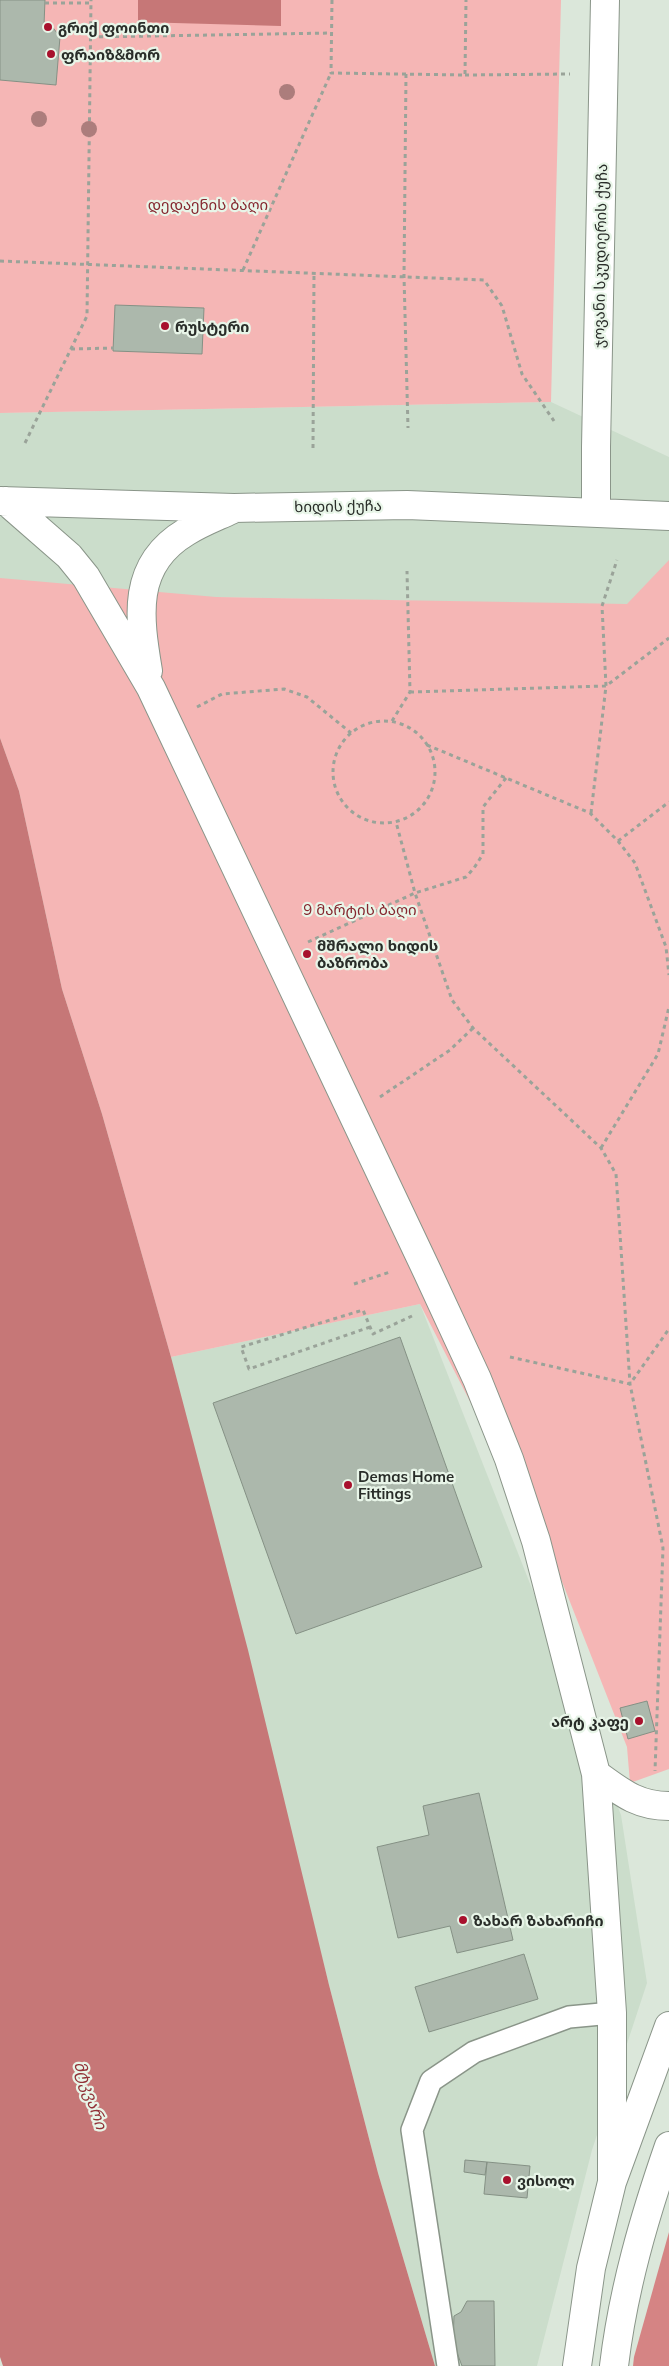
<svg xmlns="http://www.w3.org/2000/svg" width="669" height="2366" viewBox="0 0 669 2366" font-family="Mulish,'Noto Sans Georgian',sans-serif">
<style>
.built{fill:#cbddcb}
.green{fill:#f5b6b5}
.forest{fill:#d58484}
.water{fill:#c67777}
.building{fill:#acb8ac;stroke:#859185}
.lines{fill:none;stroke-linecap:round;stroke-linejoin:round}
.lane-casing{stroke:#8a9589;stroke-width:24}
.secondary-casing{stroke:#8a9589;stroke-width:30}
.highway-casing{stroke:#8a9589;stroke-width:30}
.path{stroke:#9aa399;stroke-width:3;stroke-dasharray:4 4;stroke-linecap:butt}
.lane{stroke:#fff;stroke-width:21}
.secondary{stroke:#fff;stroke-width:28}
.highway{stroke:#fff;stroke-width:28}
.tree{fill:#ac7d7c}
.poi-dot{fill:#a8112d;stroke:#e8f5e8;stroke-width:2}
.labels{text-anchor:middle;dominant-baseline:central;stroke-width:4.5;stroke-linejoin:round;paint-order:stroke}
.poi-label{font-size:15px;font-weight:bold;fill:#292d29;stroke:#e8f5e8;text-anchor:start}
.park-label{font-size:15px;fill:#86272f;stroke:#e8f5e8}
.street-label{font-size:15px;fill:#292d29;stroke:#e8f5e8}
.water-label{font-size:16px;font-style:italic;fill:#913137;stroke:#e8f5e8}
</style>
<rect width="100%" height="100%" fill="#dbe7da"/>
<path class="built" d="M551,402l118,55v312l-42,-164 -412,-8 212,674 -427,-688v-170z
M420,1304l201,511 26,168 -55,167 -55,216h-102l-57,-193 -49,-188 -158,-628z"/>
<path class="green" d="M0,0h561l-10,402 -551,11z
M669,560v1209l-39,14 -3,-36 -66,-168 -141,-275 -249,53 -69,-243 -40,-125 -43,-198 -19,-53v-160l216,19 411,7z"/>
<path class="forest" d="M669,2232v134h-36l1,-9z"/>
<path class="water" d="M138,0h143v26l-143,-4z
M0,738l19,53 43,198 40,125 69,243 77,293 81,335 49,188 57,193h-432l-3,-9z"/>
<path class="building" d="M0,0h45l-1,25h7l9,12 -4,48 -56,-5z
M115,305l89,3 -2,46 -89,-3z
M400,1337l82,230 -186,67 -83,-231z
M647,1701l8,30 -27,8 -8,-31z
M479,1793l34,147 -56,13 -7,-27 -52,12 -21,-91 52,-12 -6,-29z
M524,1954l14,45 -109,33 -14,-45z
M465,2160l22,2 -2,13 -21,-3z
M487,2162l43,4 -3,32 -43,-4z
M467,2301h27l1,65h-33l-9,-24 1,-26 7,-4z"/>
<g class="lines">
<defs>
<path id="lane" d="M448,2366l-36,-236 19,-49 43,-29 95,-35 43,-4"/>
<path id="secondary" d="M0,501l234,7 173,-3 262,11
M6,501l63,55 17,21 65,111 276,583 50,108 32,80 27,82 60,233 16,239v165
M596,512v-65l9,-447
M148,671c-9,-54 -17,-106 38,-139 14,-9 30,-15 45,-22
M596,1774c25,18 41,32 73,32"/>
<path id="highway" d="M577,2366l14,-98 21,-86 57,-156
M614,2366c9,-76 30,-148 55,-220"/>
</defs>
<use href="#lane" class="lane-casing"/>
<use href="#secondary" class="secondary-casing"/>
<use href="#highway" class="highway-casing"/>
<path class="path" d="M332,0l-1,73 134,2 1,-75
M45,3h46
M91,37l240,-4
M406,74l-2,202 4,152
M465,75l105,-1
M0,261l484,19 18,26 20,68 32,47
M243,270l88,-197
M71,349l43,-1
M25,443l62,-127 4,-316
M313,448l1,-175
M410,692l196,-6 63,-48
M197,707l25,-13 62,-5 23,8 44,36
M392,721l18,-29 -3,-121
M333 772a51 51 0 1 1 102 0a51 51 0 1 1-102 0Z
M427,745l163,68 28,28 17,22 31,84 3,28
M506,778l-23,29v47l-9,14 -8,9 -51,16 37,107 21,28 128,120 15,26 14,210 33,164 -8,223
M591,813l15,-127 -4,-80 15,-46
M618,841l51,-39
M308,942l107,-49 -19,-71
M380,1097l70,-47 23,-22
M601,1148l57,-94 11,-47
M354,1284l36,-12
M370,1327l-121,42 -8,-22 122,-37 10,24 39,-18
M510,1357l120,27 39,-55"/>
<use href="#lane" class="lane"/>
<use href="#secondary" class="secondary"/>
<use href="#highway" class="highway"/>
</g>
<g class="tree">
<circle cx="287" cy="92" r="8"/>
<circle cx="39" cy="119" r="8"/>
<circle cx="89" cy="129" r="8"/>
</g>
<g class="poi-dot">
<circle cx="48" cy="27" r="5"/>
<circle cx="51" cy="54" r="5"/>
<circle cx="165" cy="326" r="5"/>
<circle cx="307" cy="954" r="5"/>
<circle cx="348" cy="1485" r="5"/>
<circle cx="639" cy="1721" r="5"/>
<circle cx="463" cy="1920" r="5"/>
<circle cx="507" cy="2180" r="5"/>
</g>
<g class="labels">
<g class="poi-label">
<text x="58" y="27">გრიქ ფოინთი</text>
<text x="61" y="54">ფრაიზ&amp;მორ</text>
<text x="175" y="326">რუსტერი</text>
<text x="317" y="945">მშრალი ხიდის<tspan x="317" dy="17">ბაზრობა</tspan></text>
<text x="358" y="1476">Demas Home<tspan x="358" dy="17">Fittings</tspan></text>
<text x="629" y="1721" text-anchor="end">არტ კაფე</text>
<text x="473" y="1920">ზახარ ზახარიჩი</text>
<text x="517" y="2180">ვისოლ</text>
</g>
<g class="park-label">
<text x="208" y="204">დედაენის ბაღი</text>
<text x="360" y="909">9 მარტის ბაღი</text>
</g>
<g class="street-label">
<text transform="translate(600 256) rotate(-89)">ჯოვანი სკუდიერის ქუჩა</text>
<text transform="translate(338 506) rotate(-1)">ხიდის ქუჩა</text>
</g>
<g class="water-label">
<text transform="translate(91 2095) rotate(71)">მტკვარი</text>
</g>
</g>
</svg>
